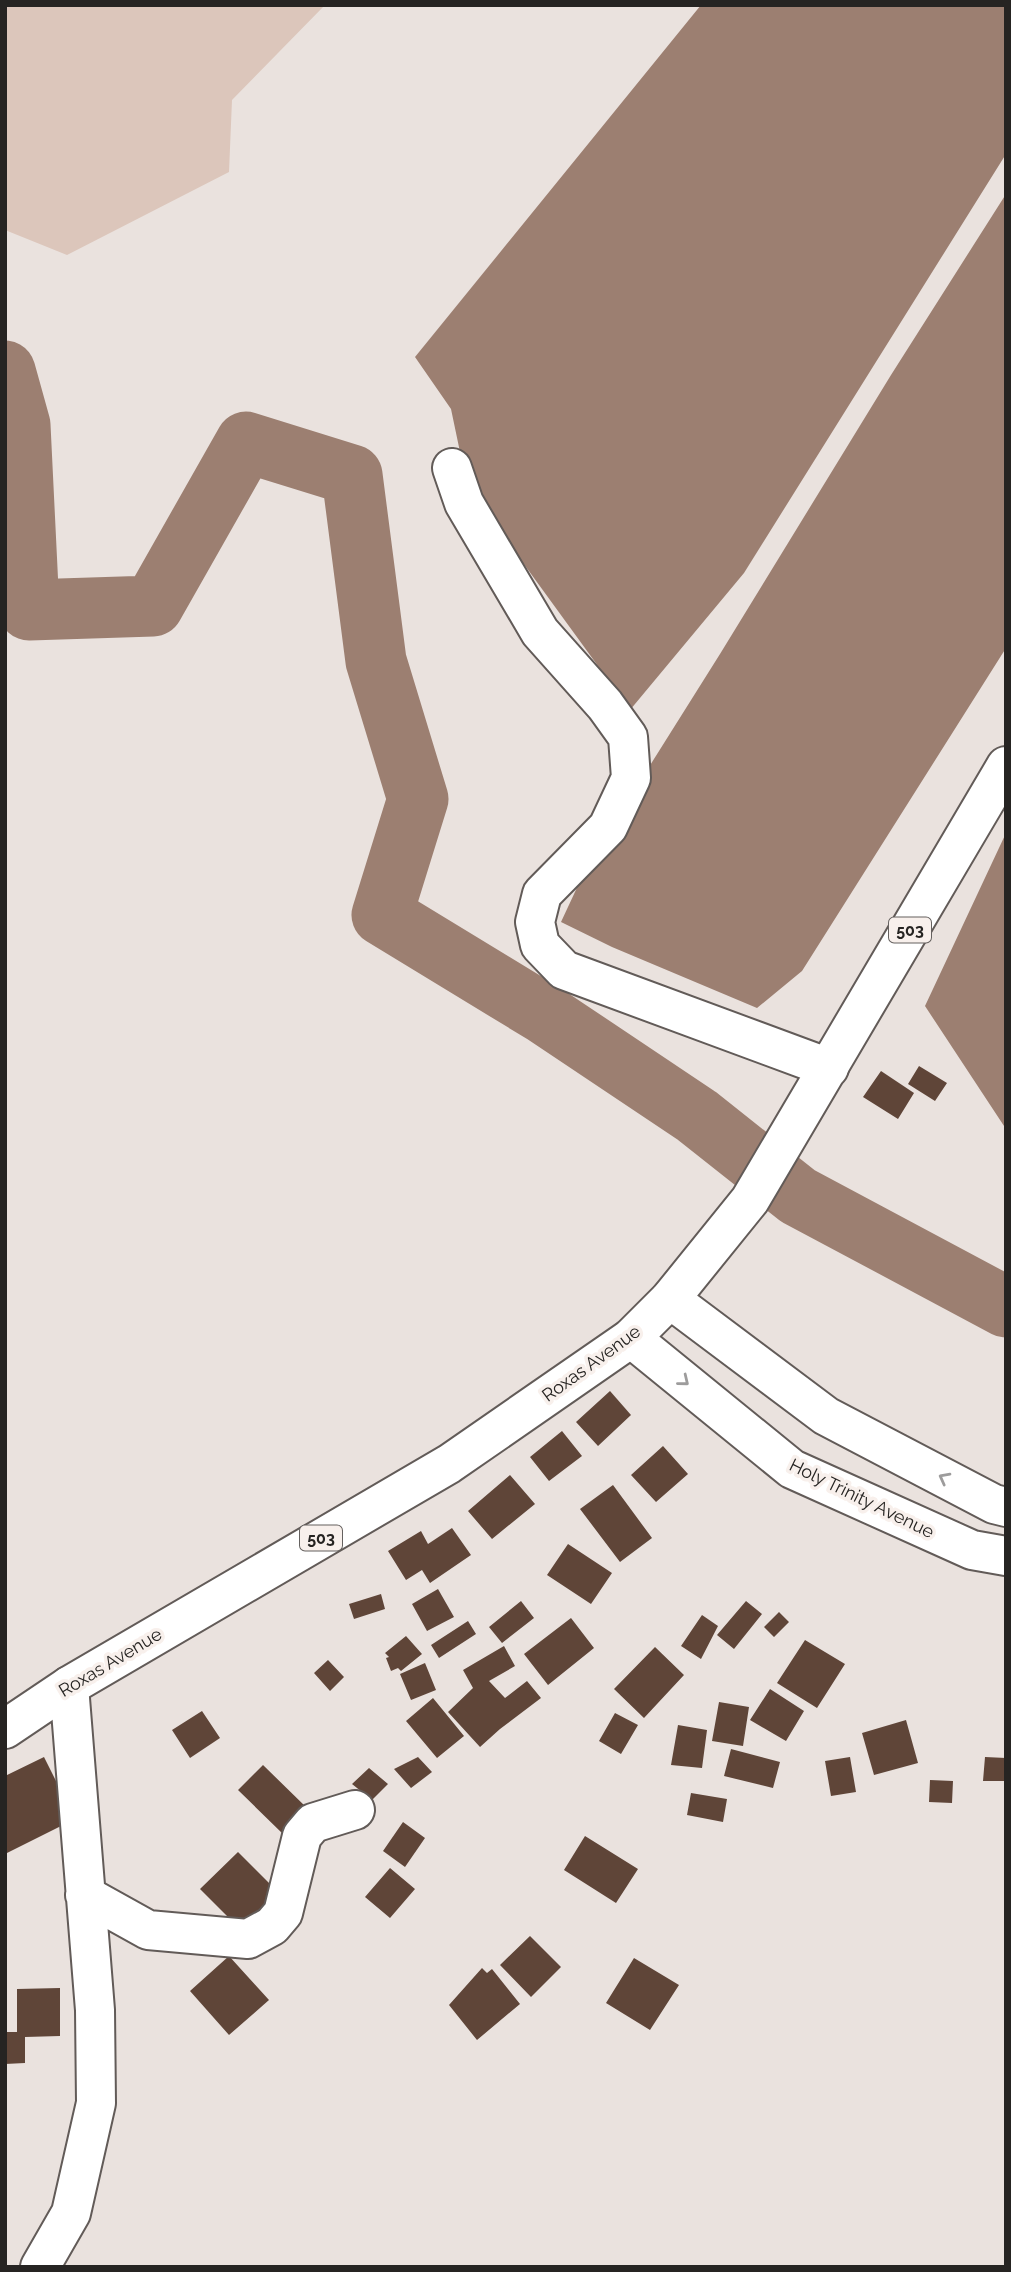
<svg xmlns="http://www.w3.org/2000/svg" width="1011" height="2272" viewBox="0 0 1011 2272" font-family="Raleway,sans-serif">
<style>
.green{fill:#dcc6bb}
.water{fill:#9c7f71}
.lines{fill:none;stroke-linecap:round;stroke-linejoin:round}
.river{stroke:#9c7f71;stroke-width:61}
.building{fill:#5f4538}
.minor-casing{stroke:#625b58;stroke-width:42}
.secondary-casing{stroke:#625b58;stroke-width:42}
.primary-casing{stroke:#625b58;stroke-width:42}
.minor{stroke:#fff;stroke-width:38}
.secondary{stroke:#fff;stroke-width:38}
.primary{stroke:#fff;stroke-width:38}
.oneway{stroke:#9d9c9c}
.labels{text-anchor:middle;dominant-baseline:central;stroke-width:7;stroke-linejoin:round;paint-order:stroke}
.shield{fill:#f8f0ec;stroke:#65615f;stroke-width:2}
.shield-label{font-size:16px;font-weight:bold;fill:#262422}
.street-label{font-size:18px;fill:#262422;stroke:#f8f0ec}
</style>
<rect width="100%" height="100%" fill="#eae2de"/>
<path class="green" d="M5,5h320l-93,95 -3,72 -162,83 -62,-25z"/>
<path class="water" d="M701,5h305v149l-262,419 -114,137 -131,-180 -39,-78 -9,-43 -36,-52z
M1006,194v454l-204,323 -45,37 -145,-61 -51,-25 27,-58 132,-210 171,-279z
M1006,833v296l-81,-123z"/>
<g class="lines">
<path class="river" d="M5,371l15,54 9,185 124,-4 93,-164 106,33 24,186 42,138 -36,116 161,98 154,103 101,80 208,111"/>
</g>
<path class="building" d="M919,1066l28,17 -12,18 -27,-17z
M881,1071l33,22 -16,26 -35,-22z
M610,1391l21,24 -33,31 -22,-24z
M562,1431l20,25 -33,25 -19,-24z
M663,1446l25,28 -32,28 -25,-27z
M510,1475l25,29 -43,35 -24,-28z
M613,1485l39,53 -32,24 -40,-53z
M452,1528l19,27 -41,28 -8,-13 -16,10 -18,-29 33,-20 7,13z
M568,1544l44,29 -21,31 -44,-29z
M438,1589l16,28 -27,14 -15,-27z
M381,1594l4,15 -31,10 -5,-15z
M521,1601l13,17 -32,25 -13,-16z
M746,1601l16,13 -28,35 -17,-14z
M779,1612l10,10 -15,15 -10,-10z
M702,1615l16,11 -17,33 -20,-13z
M571,1618l23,30 -46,37 -24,-31z
M468,1621l8,13 -37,24 -8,-13z
M406,1636l16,18 -21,17 -3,-3 -7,3 -5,-13 3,-1 -4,-4z
M805,1640l40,24 -28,44 -40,-25z
M504,1646l11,20 -26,15 16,17 22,-17 14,17 -41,31 -20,18 -32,-35 25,-24 -10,-18z
M655,1647l29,28 -40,43 -30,-29z
M328,1660l16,17 -14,14 -16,-18z
M425,1663l11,27 -25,10 -11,-26z
M770,1689l34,22 -18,30 -36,-21z
M433,1698l31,38 -27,22 -31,-37z
M719,1702l30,5 -6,39 -31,-5z
M202,1711l18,27 -30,20 -18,-28z
M615,1713l23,12 -17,29 -22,-13z
M906,1720l12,43 -44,12 -12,-42z
M678,1725l29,5 -5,38 -31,-3z
M731,1749l49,13 -7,26 -49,-12z
M44,1757l31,62 -70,35v-78z
M418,1757l14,15 -21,16 -17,-19z
M850,1757l6,35 -25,4 -6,-35z
M985,1757l21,1v23h-23z
M263,1765l45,44 -25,25 -45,-44z
M369,1768l19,16 -16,16 -20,-16z
M930,1780l23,1 -1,22 -23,-1z
M691,1793l36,6 -4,23 -36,-7z
M403,1822l22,16 -20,29 -22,-16z
M585,1836l53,33 -22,34 -52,-33z
M238,1852l40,40 -38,37 -40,-40z
M390,1868l25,21 -25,29 -25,-21z
M530,1936l31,31 -30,30 -31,-32z
M229,1956l40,44 -40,35 -39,-44z
M634,1958l45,27 -29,45 -44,-27z
M482,1968l5,5 5,-4 28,35 -43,36 -28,-35z
M60,1988v48l-35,1v26l-20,1v-32h12v-43z"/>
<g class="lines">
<defs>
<path id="minor" d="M452,468l12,35 76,129 65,73 23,32 3,41 -23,49 -66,67 -7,28 5,23 24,25 265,98
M85,1895l63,35 100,9 24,-13 11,-13 19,-77 11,-13 42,-13
M40,2267l31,-54 25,-110 -1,-93 -26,-324"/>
<path id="secondary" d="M670,1299l156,117 168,88 12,3
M631,1338l161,131 180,81 34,6"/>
<path id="primary" d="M5,1729l64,-43 380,-222 182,-126 39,-39 80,-99 256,-434"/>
</defs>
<use href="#minor" class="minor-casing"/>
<use href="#secondary" class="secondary-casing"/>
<use href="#primary" class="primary-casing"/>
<use href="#minor" class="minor"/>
<use href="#secondary" class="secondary"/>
<use href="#primary" class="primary"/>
</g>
<defs><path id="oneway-chevron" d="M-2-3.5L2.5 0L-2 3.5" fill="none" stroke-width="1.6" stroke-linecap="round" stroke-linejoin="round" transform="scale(1.75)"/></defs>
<g class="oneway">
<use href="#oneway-chevron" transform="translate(684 1381) rotate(39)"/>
<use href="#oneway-chevron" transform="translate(944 1478) rotate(-152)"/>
</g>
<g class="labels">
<g class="shield">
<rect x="889" y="917.5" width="42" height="25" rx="5"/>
<rect x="300" y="1525.5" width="42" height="25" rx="5"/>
</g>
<g class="shield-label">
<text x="910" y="930">503</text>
<text x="321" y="1538">503</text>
</g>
<g class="street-label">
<text transform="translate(591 1363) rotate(-36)">Roxas Avenue</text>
<text transform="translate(862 1498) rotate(26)">Holy Trinity Avenue</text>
<text transform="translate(110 1662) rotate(-31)">Roxas Avenue</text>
</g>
</g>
<rect width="1011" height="2272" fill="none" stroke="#262422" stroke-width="14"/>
</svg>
